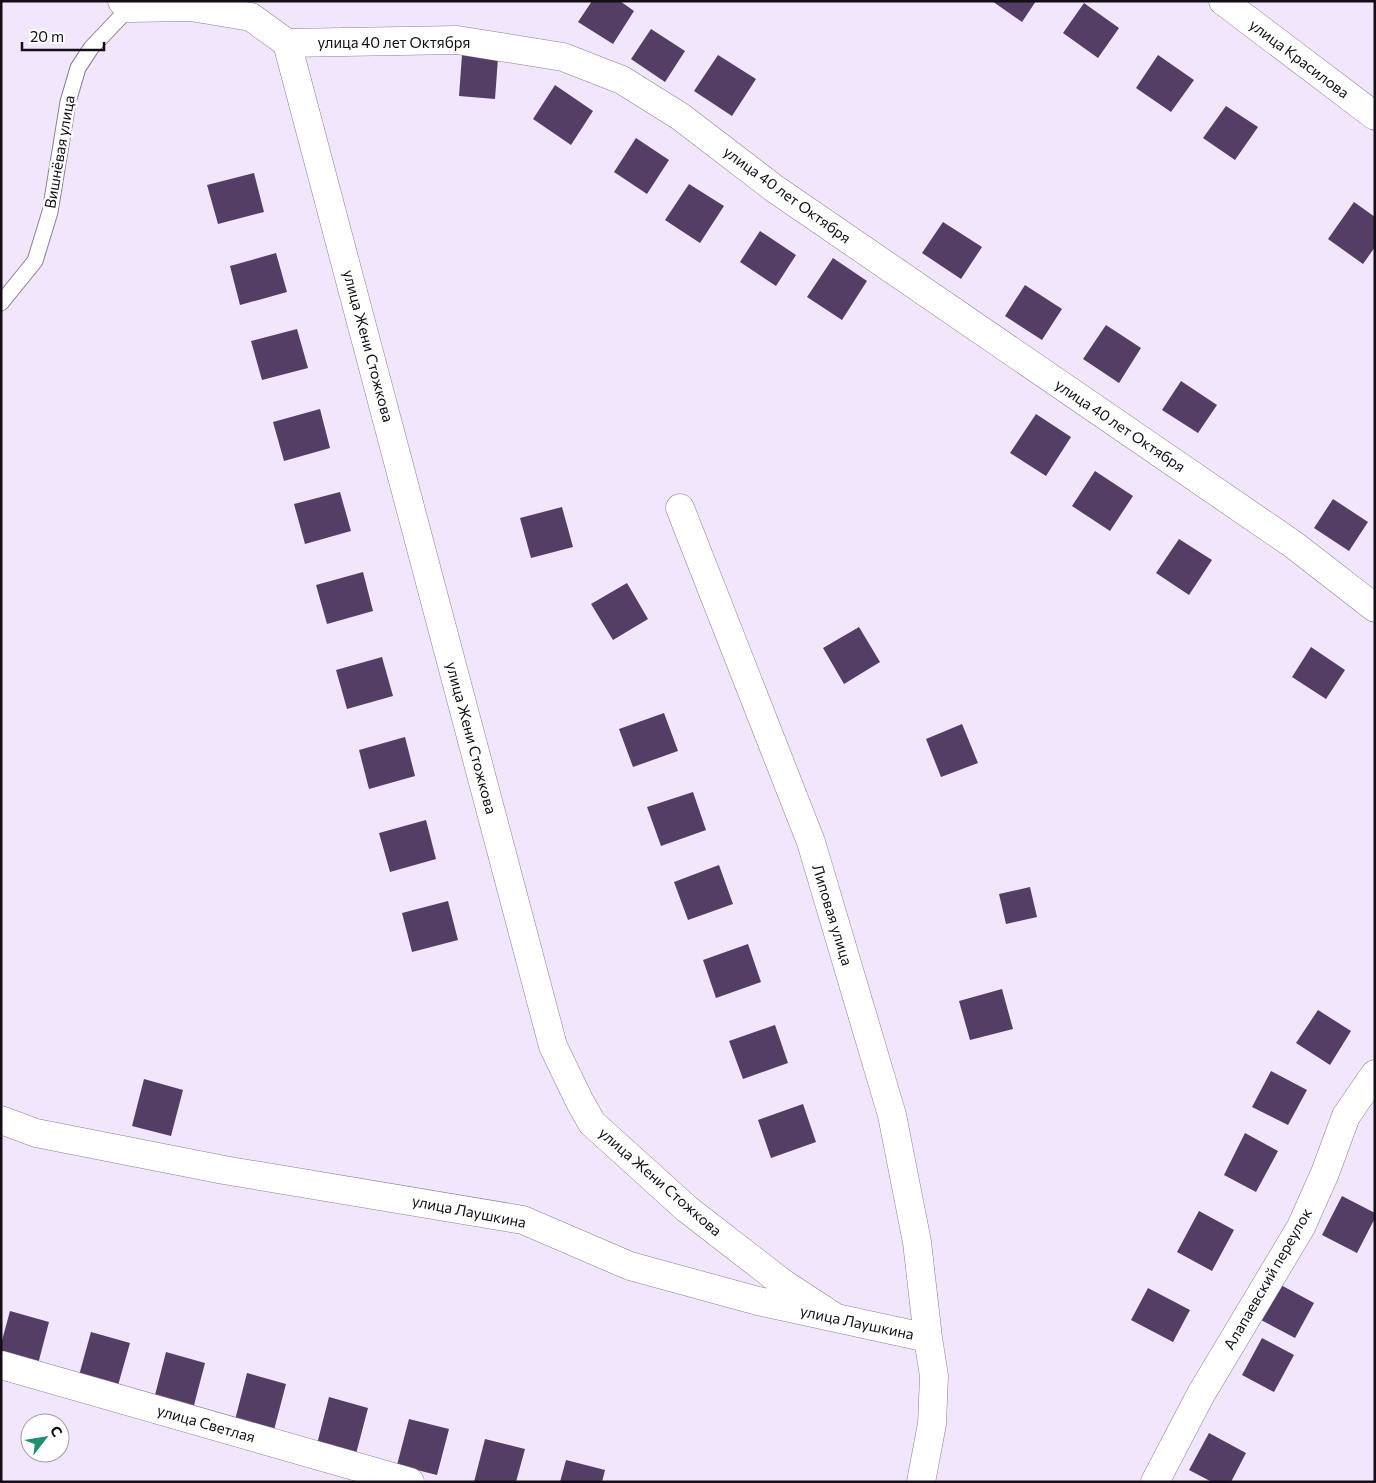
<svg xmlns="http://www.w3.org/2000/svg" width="1376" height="1483" font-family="Commissioner,sans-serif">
<rect width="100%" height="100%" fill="#f2e6fc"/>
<path fill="#553e65" d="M592,1H620L634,11L613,44L578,22Z
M992,1H1036L1022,22Z
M1084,3L1119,28L1098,58L1063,33Z
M651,29L685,51L665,82L631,59Z
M462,55L498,58L495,99L459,96Z
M718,55L756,79L732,116L694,91Z
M1158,55L1194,80L1171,112L1136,88Z
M555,85L593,111L571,145L533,119Z
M1226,106L1258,127L1235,160L1203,138Z
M636,138L669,160L647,194L614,172Z
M254,173L264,212L218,224L207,185Z
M689,184L724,206L700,243L665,220Z
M1354,202L1375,217V247L1363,264L1328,239Z
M943,222L982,247L961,279L922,253Z
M760,231L796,255L776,286L740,262Z
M276,253L287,292L240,305L230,266Z
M833,258L867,281L842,320L807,297Z
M1025,285L1062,309L1042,340L1005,316Z
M1106,325L1141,348L1119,383L1083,359Z
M297,329L308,368L262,380L251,341Z
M1181,381L1217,405L1198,433L1162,410Z
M320,409L330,448L284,461L273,422Z
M1036,414L1071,437L1046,476L1010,453Z
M1095,471L1133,496L1110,531L1072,506Z
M340,492L351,531L305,544L294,504Z
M1333,499L1368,522L1349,551L1314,528Z
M562,507L573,547L531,558L520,518Z
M1179,539L1212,560L1189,595L1156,573Z
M363,572L373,611L327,624L316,585Z
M627,583L648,619L613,640L591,604Z
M859,627L880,662L844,684L823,648Z
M1311,647L1345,670L1326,699L1292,677Z
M382,657L393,696L347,709L336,670Z
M664,713L678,751L633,767L619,729Z
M962,724L978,763L941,777L926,739Z
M405,737L415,776L369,789L359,750Z
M693,792L706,830L661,846L647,807Z
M426,820L436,859L390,872L379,833Z
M719,865L733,904L688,920L674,882Z
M1030,887L1037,917L1006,924L999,894Z
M448,901L458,940L412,952L402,913Z
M748,944L761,982L716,998L703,960Z
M1002,989L1013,1029L970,1040L959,1001Z
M1318,1010L1351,1031L1330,1065L1296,1043Z
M775,1025L788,1063L743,1079L729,1041Z
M1271,1071L1307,1090L1288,1125L1252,1107Z
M144,1079L183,1090L171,1136L132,1126Z
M803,1104L816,1142L771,1158L758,1120Z
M1245,1133L1278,1151L1256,1192L1224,1175Z
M1342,1196L1375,1213V1218L1357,1253L1322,1235Z
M1199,1211L1234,1230L1212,1271L1177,1252Z
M1279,1284L1314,1303L1295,1338L1261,1320Z
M1148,1288L1190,1310L1173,1342L1131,1320Z
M10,1311L49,1322L37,1368L1,1359V1344Z
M91,1332L130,1343L117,1389L78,1379Z
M1262,1338L1294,1355L1274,1392L1242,1375Z
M166,1352L205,1363L193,1409L154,1399Z
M247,1373L286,1384L274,1430L235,1420Z
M329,1397L368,1408L356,1454L317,1444Z
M409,1419L449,1429L437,1475L397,1465Z
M1209,1433L1246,1453L1231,1482H1212L1189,1470Z
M485,1439L525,1449L516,1482H474Z
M566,1460L605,1470L602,1482H560Z"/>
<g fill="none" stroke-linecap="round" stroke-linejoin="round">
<g stroke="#8b7e96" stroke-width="17">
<path id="lane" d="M1,303L35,261L50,212L68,102L78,68L91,48L129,8"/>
</g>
<g stroke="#8b7e96" stroke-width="29">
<path id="street" d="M122,1L129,8L191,7L251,17L287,43L457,40L563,57L622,80L681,117L775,189L1294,545L1375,608
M1223,1L1375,116
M287,43L553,1046L580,1102L592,1123L687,1209L784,1284L836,1318
M680,508L811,842L892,1115L917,1242L928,1338L934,1376L932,1424L921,1482
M1,1120L36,1133L224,1170L523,1220L630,1266L758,1301L928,1338
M1,1365L410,1482
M1155,1482L1201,1394L1301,1227L1325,1173L1346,1116L1375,1074"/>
</g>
<use href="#lane" stroke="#fff" stroke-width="15"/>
<use href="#street" stroke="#fff" stroke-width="28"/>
</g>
<g text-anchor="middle" stroke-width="5" stroke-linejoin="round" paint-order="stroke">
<g font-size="15" fill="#120d16" stroke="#fff">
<text x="394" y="48">улица 40 лет Октября</text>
<text transform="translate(1299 59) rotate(37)" y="5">улица Красилова</text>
<text transform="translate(60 152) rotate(-80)" y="5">Вишнёвая улица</text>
<text transform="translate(787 195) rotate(36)" y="5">улица 40 лет Октября</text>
<text transform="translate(368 346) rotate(75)" y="5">улица Жени Стожкова</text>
<text transform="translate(1120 426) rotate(34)" y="5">улица 40 лет Октября</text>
<text transform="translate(471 738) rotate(75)" y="5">улица Жени Стожкова</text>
<text transform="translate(832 915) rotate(73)" y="5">Липовая улица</text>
<text transform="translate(660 1182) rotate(41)" y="5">улица Жени Стожкова</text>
<text transform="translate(469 1212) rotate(11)" y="5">улица Лаушкина</text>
<text transform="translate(1268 1279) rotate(-60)" y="5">Алапаевский переулок</text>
<text transform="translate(857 1323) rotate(12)" y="5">улица Лаушкина</text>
<text transform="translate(206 1424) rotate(16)" y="5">улица Светлая</text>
</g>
</g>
<rect width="1376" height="1483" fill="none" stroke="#120d16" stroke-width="5"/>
<g transform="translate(45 1438) rotate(59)"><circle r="24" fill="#ffffff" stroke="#a09ea2"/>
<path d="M0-4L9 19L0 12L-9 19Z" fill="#238f6e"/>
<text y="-8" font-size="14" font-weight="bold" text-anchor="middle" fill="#120d16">С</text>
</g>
<path d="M22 42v8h82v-8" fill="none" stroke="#120d16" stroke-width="2.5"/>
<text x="30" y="42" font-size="15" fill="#120d16" stroke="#ffffff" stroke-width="4" paint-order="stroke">20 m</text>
</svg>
